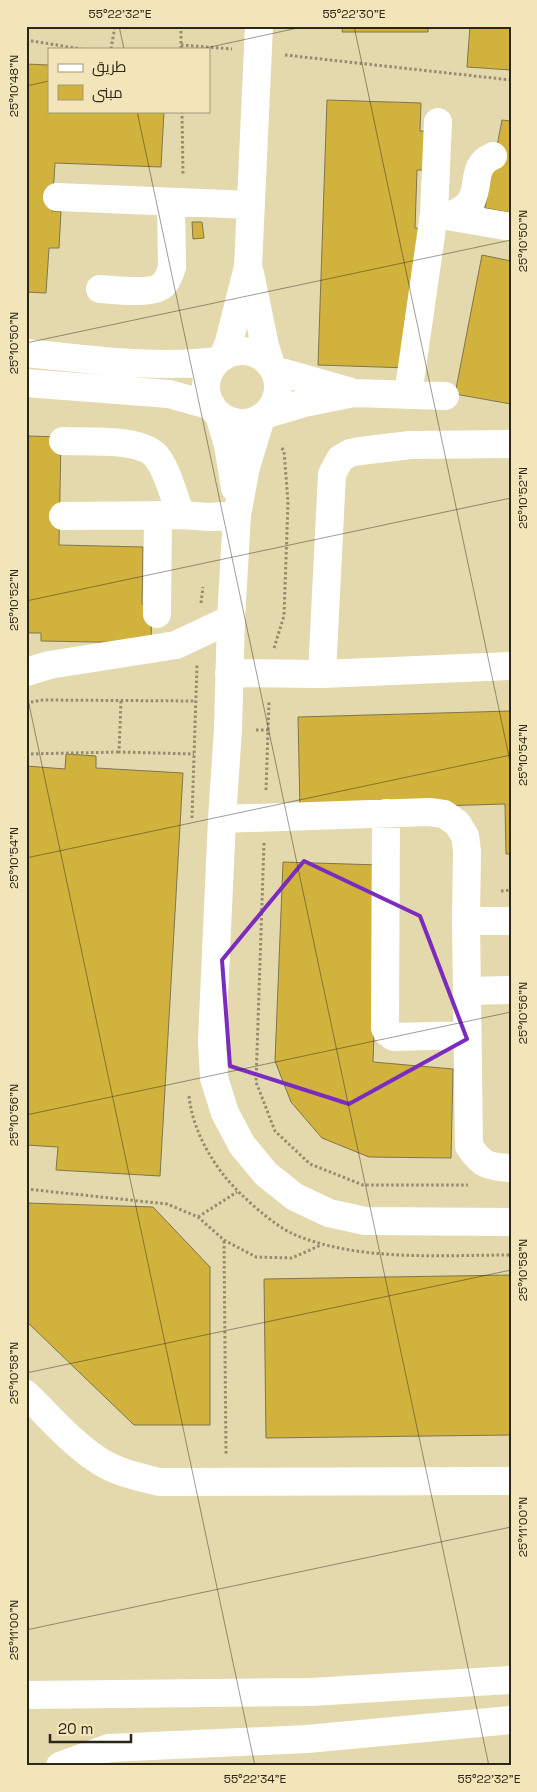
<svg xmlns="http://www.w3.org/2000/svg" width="537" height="1792" font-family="'Space Grotesk',Cairo,sans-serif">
<rect width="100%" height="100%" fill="#e4d8ad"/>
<path fill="#d1b23d" stroke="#80754d" d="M343,26H428V32H342Z
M470,26H511V70L467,67Z
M26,64L49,65V111H164L161,167L55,163L52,211H61L59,248H49L46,293L26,292Z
M327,100L421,103L420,131H429L428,170H417L415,228L425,229L409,368L318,365Z
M502,120L511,121V213L485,208Z
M192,222H202L204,238L193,239Z
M482,255L511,261V404L455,394Z
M28,436L61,437L59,545L143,547L142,604H152L151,643L41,641V633H26Z
M511,711V854H506L505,804L300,810L298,717Z
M66,754L96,756V768L183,773L160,1176L56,1170L58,1147L26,1145V766L65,769Z
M283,862L380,865L373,1062L453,1069L451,1158L369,1157L322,1138L291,1102L275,1061Z
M26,1203L153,1207L210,1267V1425H134L26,1321Z
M511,1275V1435L266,1438L264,1279Z"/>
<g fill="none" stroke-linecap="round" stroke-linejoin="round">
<path stroke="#958c6c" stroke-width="3" stroke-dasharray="2.5 2.5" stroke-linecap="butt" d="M181,26V49
M26,40L81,49
M181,45L232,49
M111,49L115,26
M285,55L511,80
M182,111L183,176
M201,603L203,587
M274,648L284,616L288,502L284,451L281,447
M121,701L119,752L194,754
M26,703L43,700L196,701
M256,730H268
M26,754L119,752
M266,790L269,701
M192,818L197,664
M264,843L256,1082L275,1131L310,1164L363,1185H468
M501,891L511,890
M189,1096C192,1126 208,1156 226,1178C241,1196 272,1224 293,1234C358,1262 441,1255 511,1255
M26,1189L167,1204L198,1217L224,1240L256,1257L292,1258L321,1245
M198,1217L237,1192
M224,1241L226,1454"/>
<path stroke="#fff" stroke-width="28" d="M57,197L251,205
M441,215L511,227
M450,216C458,212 468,208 472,199C480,182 472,165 493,156
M250,273L265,346L271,365
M100,289C115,290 151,295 163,285C168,280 170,274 172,267L171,202
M206 387a36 36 0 1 1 72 0a36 36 0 1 1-72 0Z
M26,353C90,359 154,369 217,361
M223,357L229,342L248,267L259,26
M274,370L348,391
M26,383L169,394L212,406
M408,395L434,214L438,122
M267,414L304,403L354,393L445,396
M219,415L228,445L235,488
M261,418L246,467L237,515L231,619L228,729L222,819L212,1041L214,1078L225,1113L242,1145L266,1174L295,1197L329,1213L365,1221L511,1222
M63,441C86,442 137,438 154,454C167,466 174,498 181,515
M63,516L181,515L209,517L237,515
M157,614L158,515
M26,672L49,665L176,645L231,619
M229,673L322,674L511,666
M322,674L332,474L340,459L350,453L360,451L410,445L511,444
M386,813L385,1028L387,1032L394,1037L467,1035
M222,819L429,812L444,814L457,823L465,836L467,851L466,921L469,1146C481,1165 489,1167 511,1168
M466,921H511
M467,991L511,990
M26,1394C50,1417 72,1444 101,1462C119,1473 139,1477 159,1482L511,1481"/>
<path stroke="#fff" stroke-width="28" d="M26,1695L311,1692L511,1680"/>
<path stroke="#fff" stroke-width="28" d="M60,1766L109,1748L307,1739L511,1720"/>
</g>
<path fill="none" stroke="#7b2cbf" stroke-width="4" stroke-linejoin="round" d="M304,861L420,916L467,1039L349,1104L230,1066L222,960Z"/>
<path fill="none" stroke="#2b2615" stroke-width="1" stroke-opacity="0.45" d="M119,26L124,49M354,26L511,766M201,49L307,26M26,86L49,81M137,111L489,1766M26,343L511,240M26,601L511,498M26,690L255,1766M26,858L511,755M26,1115L511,1012M26,1373L511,1270M26,1630L511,1527"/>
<rect width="537" height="1792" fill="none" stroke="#f2e5ba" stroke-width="55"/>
<rect x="48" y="48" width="162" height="65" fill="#f2e5ba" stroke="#a29978"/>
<rect x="58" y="64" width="25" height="8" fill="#ffffff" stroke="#a29978"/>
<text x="92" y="72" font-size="15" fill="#2b2615">طريق</text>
<rect x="58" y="85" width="25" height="15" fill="#d1b23d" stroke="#a29978"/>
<text x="92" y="98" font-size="15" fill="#2b2615">مبنى</text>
<path d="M50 1734v8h81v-8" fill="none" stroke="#2b2615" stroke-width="2.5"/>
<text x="58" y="1734" font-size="15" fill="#2b2615" stroke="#f2e5ba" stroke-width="4" paint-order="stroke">20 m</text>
<rect x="28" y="28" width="482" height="1736" fill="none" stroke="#2b2615" stroke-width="2"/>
<g font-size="12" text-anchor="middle" fill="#2b2615">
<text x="120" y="18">55°22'32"E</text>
<text x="354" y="18">55°22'30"E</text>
<text transform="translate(14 86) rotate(-90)" y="4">25°10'48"N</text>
<text transform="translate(523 241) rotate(-90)" y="4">25°10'50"N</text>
<text transform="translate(14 343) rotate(-90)" y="4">25°10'50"N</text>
<text transform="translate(523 498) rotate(-90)" y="4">25°10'52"N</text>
<text transform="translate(14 600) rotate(-90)" y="4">25°10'52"N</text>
<text transform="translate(523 755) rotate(-90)" y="4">25°10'54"N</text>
<text transform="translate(14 858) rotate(-90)" y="4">25°10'54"N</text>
<text transform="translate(523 1013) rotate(-90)" y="4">25°10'56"N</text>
<text transform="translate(14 1115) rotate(-90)" y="4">25°10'56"N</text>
<text transform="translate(523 1270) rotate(-90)" y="4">25°10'58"N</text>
<text transform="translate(14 1373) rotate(-90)" y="4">25°10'58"N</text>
<text transform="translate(523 1527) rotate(-90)" y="4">25°11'00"N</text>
<text transform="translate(14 1630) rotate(-90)" y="4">25°11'00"N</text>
<text x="255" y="1783">55°22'34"E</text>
<text x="489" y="1783">55°22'32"E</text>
</g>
</svg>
